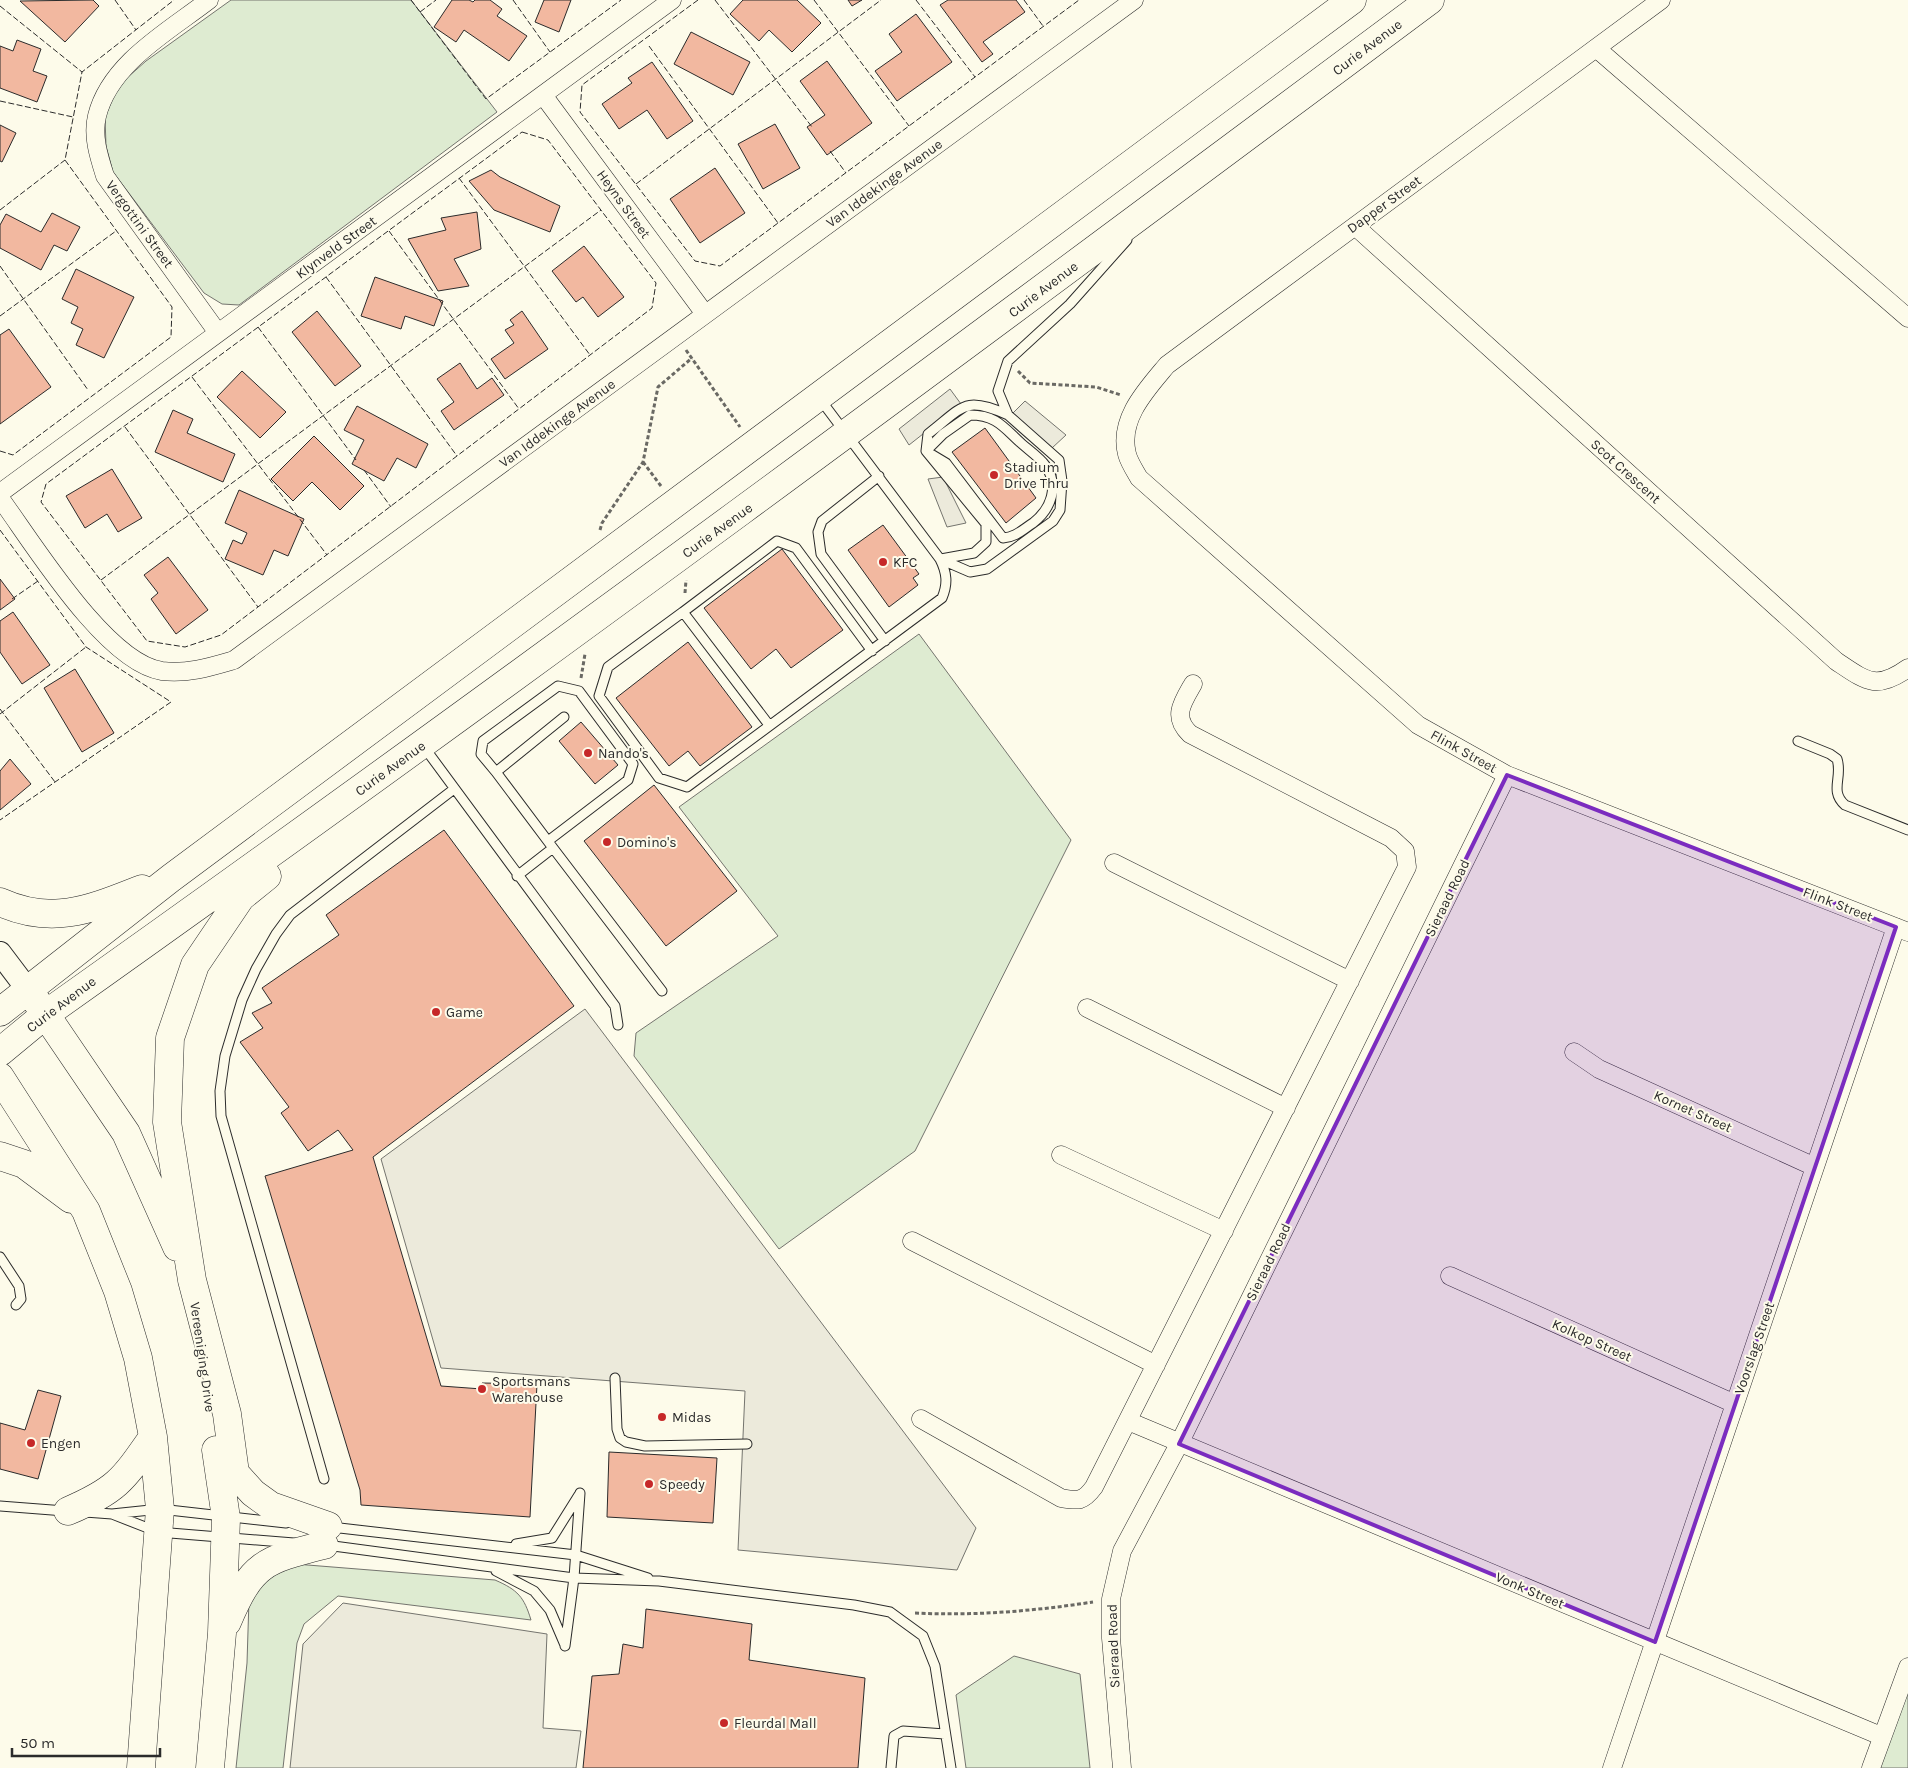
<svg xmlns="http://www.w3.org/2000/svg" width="1908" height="1768" font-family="Karla,sans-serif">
<rect width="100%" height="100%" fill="#fdfbea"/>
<path fill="#deebd1" stroke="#74746e" d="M231,0H411L497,112L239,305L222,304L204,293L113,172L106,146L105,117L118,86L146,61Z
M919,634L1071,840L915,1151L779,1249L634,1056L636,1033L778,936L679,807Z
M295,1564L495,1580C518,1590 524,1597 531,1620L338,1596L304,1624L297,1643L283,1768H236L247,1663L249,1599L258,1584Z
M1014,1656L1080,1674L1090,1768H966L956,1695Z
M1908,1669V1768H1873Z"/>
<path fill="#eceadb" stroke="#74746e" d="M950,389L961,404L909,445L899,429Z
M1025,401L1066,435L1052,448L1012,414Z
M943,477L966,523L947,527L928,479Z
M585,1009L976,1528L957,1570L738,1550L745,1391L441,1368L381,1159Z
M343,1603L547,1634L543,1728L581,1731L576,1768H290L303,1644Z"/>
<path fill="#f2b8a0" stroke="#2b2b2b" d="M93,0L99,6L65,42L20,1Z
M452,0H469L473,2L475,0H490L502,9L497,16L527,36L509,61L464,30L456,42L434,27Z
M544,0H571L559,32L535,22Z
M743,0H797L821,23L792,52L769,30L759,41L730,14Z
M848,0H862L852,6Z
M948,0H1016L1025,12L983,42L993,54L982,62L940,5Z
M916,14L952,62L897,101L875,71L902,52L889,34Z
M691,32L750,62L733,95L674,64Z
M17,40L41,49L33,71L47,76L37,102L0,88V46L13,51Z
M827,61L872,123L827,155L807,127L825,115L800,81Z
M652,62L693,121L667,139L647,110L619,129L602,104L632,83L628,78Z
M775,124L800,168L763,189L738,144Z
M0,125L16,133L2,162L0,161Z
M715,168L745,213L700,243L670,199Z
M491,170L500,177L560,206L550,232L494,210L469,181Z
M477,212L481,249L454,259L469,286L438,291L408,239L446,230L441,218Z
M52,213L80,227L67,251L54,245L41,270L0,248V225L6,214L41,232Z
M584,246L624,297L598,317L583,297L576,302L552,271Z
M76,269L134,297L104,358L76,345L83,329L71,323L78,307L62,299Z
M375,277L443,301L434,326L405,316L401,329L361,316Z
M317,311L361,366L335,386L292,332Z
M522,311L548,349L505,379L491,359L514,343L505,330L514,325L510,320Z
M9,329L51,387L0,424V335Z
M460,363L477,389L492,378L504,395L454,430L441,411L454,402L437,379Z
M242,371L286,412L260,438L217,397Z
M357,406L428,444L416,468L397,458L384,481L352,464L364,440L344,430Z
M173,410L193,419L187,433L235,454L223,482L155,452Z
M985,428L1036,498L1006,523L952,452Z
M314,436L364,486L340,510L312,482L293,501L271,479Z
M112,469L142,518L118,532L107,514L85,528L66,496Z
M239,490L304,519L288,556L274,550L263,575L225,559L233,540L242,544L247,533L225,523Z
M883,525L919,574L913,578L918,585L889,607L848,550Z
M782,549L843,630L791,668L776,649L751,669L704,608Z
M168,557L208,610L176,634L151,599L158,593L144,575Z
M0,579L15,599L0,610Z
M13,612L50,665L22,684L0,652V621Z
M688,642L752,727L700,766L688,751L669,766L616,698Z
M75,669L114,733L82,752L44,688Z
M581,722L618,765L595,784L559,741Z
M10,759L31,784L0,810V771Z
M654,785L737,891L666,946L584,841Z
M444,830L574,1006L373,1157L441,1386L482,1389V1383L537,1384L530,1517L361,1505L360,1490L265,1176L353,1150L338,1130L308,1151L281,1113L289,1107L240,1042L263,1028L252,1013L272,1003L262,988L339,935L326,915Z
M38,1390L61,1396L38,1479L0,1469V1423L25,1430Z
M609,1452L717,1458L713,1523L607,1517Z
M646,1609L752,1624L749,1660L865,1678L858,1768H583L592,1676L619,1674L623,1644L643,1648Z"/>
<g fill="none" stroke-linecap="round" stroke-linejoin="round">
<g stroke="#2b2b2b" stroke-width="11">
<path id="service" d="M970,415C997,415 1004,428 1022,444C1030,451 1040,458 1045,465C1060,486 1051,509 1033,523C1022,530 1016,537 1003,538L946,463L926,451L943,434Z
M879,476L822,521L818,532L821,554L885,641
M940,559L970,572L987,569L1053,521L1060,510L1062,481L1059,460L1008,415L998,391L1008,361L1070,304L1127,240
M941,559L974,553L986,542V524L926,451L928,434C963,407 964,395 1008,415
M683,612L777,541L796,548L872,651
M769,725L683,612L608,667L599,696L659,778L687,787L942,598C948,584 947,573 940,559L820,399
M1798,741L1830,754L1837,759C1843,777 1829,791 1845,805L1908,830
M424,747L615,1006L618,1025
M496,772L481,754L483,741L558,686L579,691L633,764L628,780L548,841
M553,848L662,991
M517,876L553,848L496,772L564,717
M0,1257L19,1286L21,1299L16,1305
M615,1378L617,1429L620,1438L626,1442L645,1446L747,1444
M324,1479L221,1116L220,1091L225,1056L242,1000L256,969L276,934L290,915L454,789
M0,1506L65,1511
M85,1512L112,1514L160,1509L286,1523
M112,1514L158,1532L294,1543
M331,1527L576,1555L648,1578
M516,1544L552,1538L579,1495
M326,1545L574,1578L659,1581L854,1605L890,1612L923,1636L935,1666L951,1768
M496,1571L534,1591L550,1610L565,1645
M565,1646L574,1578L580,1493
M891,1768L894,1736L903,1731L945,1734"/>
</g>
<g stroke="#2b2b2b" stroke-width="19">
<path id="minor" d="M209,0C169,31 110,63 97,116C92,136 99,157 105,176L218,333
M1661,0L1167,365C1147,389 1118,419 1127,454C1129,462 1135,471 1139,478L1418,725L1507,775L1908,932
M1596,48L1908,318
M543,95L705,314
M1355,226L1836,661C1866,681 1876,691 1908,668
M0,493L672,0
M0,498C33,543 106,663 162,671C188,674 210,667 234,660L1134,0
M1114,863L1350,981
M1087,1008L1286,1108
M1574,1052L1599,1069L1815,1167
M1061,1155L1224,1231
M912,1241L1156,1365
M1450,1276L1735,1404
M921,1419L1061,1498C1078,1501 1083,1502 1094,1487L1407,867L1405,851L1391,838L1190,734C1172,717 1182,703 1193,684
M1128,1421L1881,1736
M1122,1768L1111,1638V1599L1122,1551L1179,1444L1507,775
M1612,1768L1896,927
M1871,1768L1908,1667"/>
</g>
<g stroke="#2b2b2b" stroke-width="24">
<path id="tertiary" d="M0,953L28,990"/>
</g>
<g stroke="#2b2b2b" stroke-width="29">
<path id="primary" d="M267,876L241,897L195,965L170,1038L167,1122L192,1280L227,1414L235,1473L253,1493L271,1506L328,1526
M0,902C53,926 91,909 142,889
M35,999L126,1133L177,1247
M0,1012L171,878L1352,0
M0,1052L46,1014C513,683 971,342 1430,0
M0,1077L86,1211L118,1291L138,1358L153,1437L160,1509L141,1768
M0,1156L24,1164L71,1199
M68,1511C117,1490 123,1480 153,1437
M227,1622C252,1563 264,1560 324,1545
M210,1768L222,1633L226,1518L216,1450"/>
</g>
<path stroke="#6a6964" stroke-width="3" stroke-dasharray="4 2.5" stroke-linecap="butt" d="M686,350L740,427
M1018,371L1030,383L1096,387L1121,395
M643,462L661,486
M600,530L602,523L643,462L658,387L692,358
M685,593L686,580
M581,678L585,654
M915,1613C976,1616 1034,1611 1093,1602"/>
<use href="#service" stroke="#fdfbea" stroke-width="9"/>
<use href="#minor" stroke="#fdfbea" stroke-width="18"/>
<use href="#tertiary" stroke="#fdfbea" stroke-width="22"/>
<use href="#primary" stroke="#fdfbea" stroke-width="28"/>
<path stroke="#2b2b2b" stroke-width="1" stroke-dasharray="6 2.5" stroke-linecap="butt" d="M115,0L136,30
M411,0L486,99L621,0
M513,0L550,52
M698,0L582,85L580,112L695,261L720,266L1079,0
M715,0L812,127
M814,0L909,126
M916,0L975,77
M1024,0L1043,26
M0,6L82,72
M420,12L436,0
M649,46L778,223
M0,101L73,117
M522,132L548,140L656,283L652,308L221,635L185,647L147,641L41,502L46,484Z
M830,151L846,173
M459,178L590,355
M636,184L881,0
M0,210L65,160
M389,231L519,409
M0,266L88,390
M326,277L457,456
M0,316L116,231
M258,327L356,460
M192,377L327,555
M125,427L258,607
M0,451L13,455L171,337L172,307L65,160L82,72L174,0
M364,470L391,507
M0,530L86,647L171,702L0,820
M101,580L601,210
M12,599L38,581
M0,709L55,782
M0,714L86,647"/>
</g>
<path fill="#7b2cbf" fill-opacity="0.2" stroke="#7b2cbf" stroke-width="4" stroke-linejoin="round" d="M1507,775L1896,927L1655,1642L1179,1444Z"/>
<g fill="#c62828" stroke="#fdfbea" stroke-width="2">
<circle cx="994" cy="475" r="5"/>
<circle cx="883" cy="562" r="5"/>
<circle cx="588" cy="753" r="5"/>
<circle cx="607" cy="842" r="5"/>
<circle cx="436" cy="1012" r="5"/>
<circle cx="482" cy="1389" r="5"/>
<circle cx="662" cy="1417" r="5"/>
<circle cx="31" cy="1443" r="5"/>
<circle cx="649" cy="1484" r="5"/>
<circle cx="724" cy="1723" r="5"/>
</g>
<g text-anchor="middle" stroke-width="4" stroke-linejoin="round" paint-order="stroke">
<g font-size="14" fill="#2b2b2b" stroke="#fdfbea">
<text transform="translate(1367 47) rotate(-37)" y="5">Curie Avenue</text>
<text transform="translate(884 183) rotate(-36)" y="5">Van Iddekinge Avenue</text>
<text transform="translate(624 204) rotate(54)" y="5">Heyns Street</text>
<text transform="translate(1384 204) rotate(-36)" y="5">Dapper Street</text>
<text transform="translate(140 224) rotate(54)" y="5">Vergottini Street</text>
<text transform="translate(336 247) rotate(-36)" y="5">Klynveld Street</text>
<text transform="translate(1043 289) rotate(-37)" y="5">Curie Avenue</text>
<text transform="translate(557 423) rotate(-36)" y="5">Van Iddekinge Avenue</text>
<text transform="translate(1626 471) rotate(42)" y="5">Scot Crescent</text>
<text transform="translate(717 530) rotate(-36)" y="5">Curie Avenue</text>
<text transform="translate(1464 751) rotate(29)" y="5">Flink Street</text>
<text transform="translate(390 768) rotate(-36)" y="5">Curie Avenue</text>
<text transform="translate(1447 898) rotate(-64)" y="5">Sieraad Road</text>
<text transform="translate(1838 904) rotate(21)" y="5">Flink Street</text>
<text transform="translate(61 1004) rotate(-37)" y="5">Curie Avenue</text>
<text transform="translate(1693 1111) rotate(24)" y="5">Kornet Street</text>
<text transform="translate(1268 1262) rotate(-64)" y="5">Sieraad Road</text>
<text transform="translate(1592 1340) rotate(24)" y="5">Kolkop Street</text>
<text transform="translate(1754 1348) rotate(-71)" y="5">Voorslag Street</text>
<text transform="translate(203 1357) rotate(82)" y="5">Vereeniging Drive</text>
<text transform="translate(1530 1590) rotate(23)" y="5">Vonk Street</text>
<text transform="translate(1113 1646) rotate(-92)" y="5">Sieraad Road</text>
</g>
<g font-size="14" fill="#2b2b2b" stroke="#fdfbea" text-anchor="start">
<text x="1004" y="472">Stadium<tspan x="1004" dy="16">Drive Thru</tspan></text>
<text x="893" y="567">KFC</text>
<text x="598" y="758">Nando's</text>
<text x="617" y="847">Domino's</text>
<text x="446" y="1017">Game</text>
<text x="492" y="1386">Sportsmans<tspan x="492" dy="16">Warehouse</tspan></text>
<text x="672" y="1422">Midas</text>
<text x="41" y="1448">Engen</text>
<text x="659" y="1489">Speedy</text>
<text x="734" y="1728">Fleurdal Mall</text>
</g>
</g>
<path d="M12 1748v8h148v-8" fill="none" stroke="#2b2b2b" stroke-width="2.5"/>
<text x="20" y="1748" font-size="15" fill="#2b2b2b" stroke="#fdfbea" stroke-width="4" paint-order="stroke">50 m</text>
</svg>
